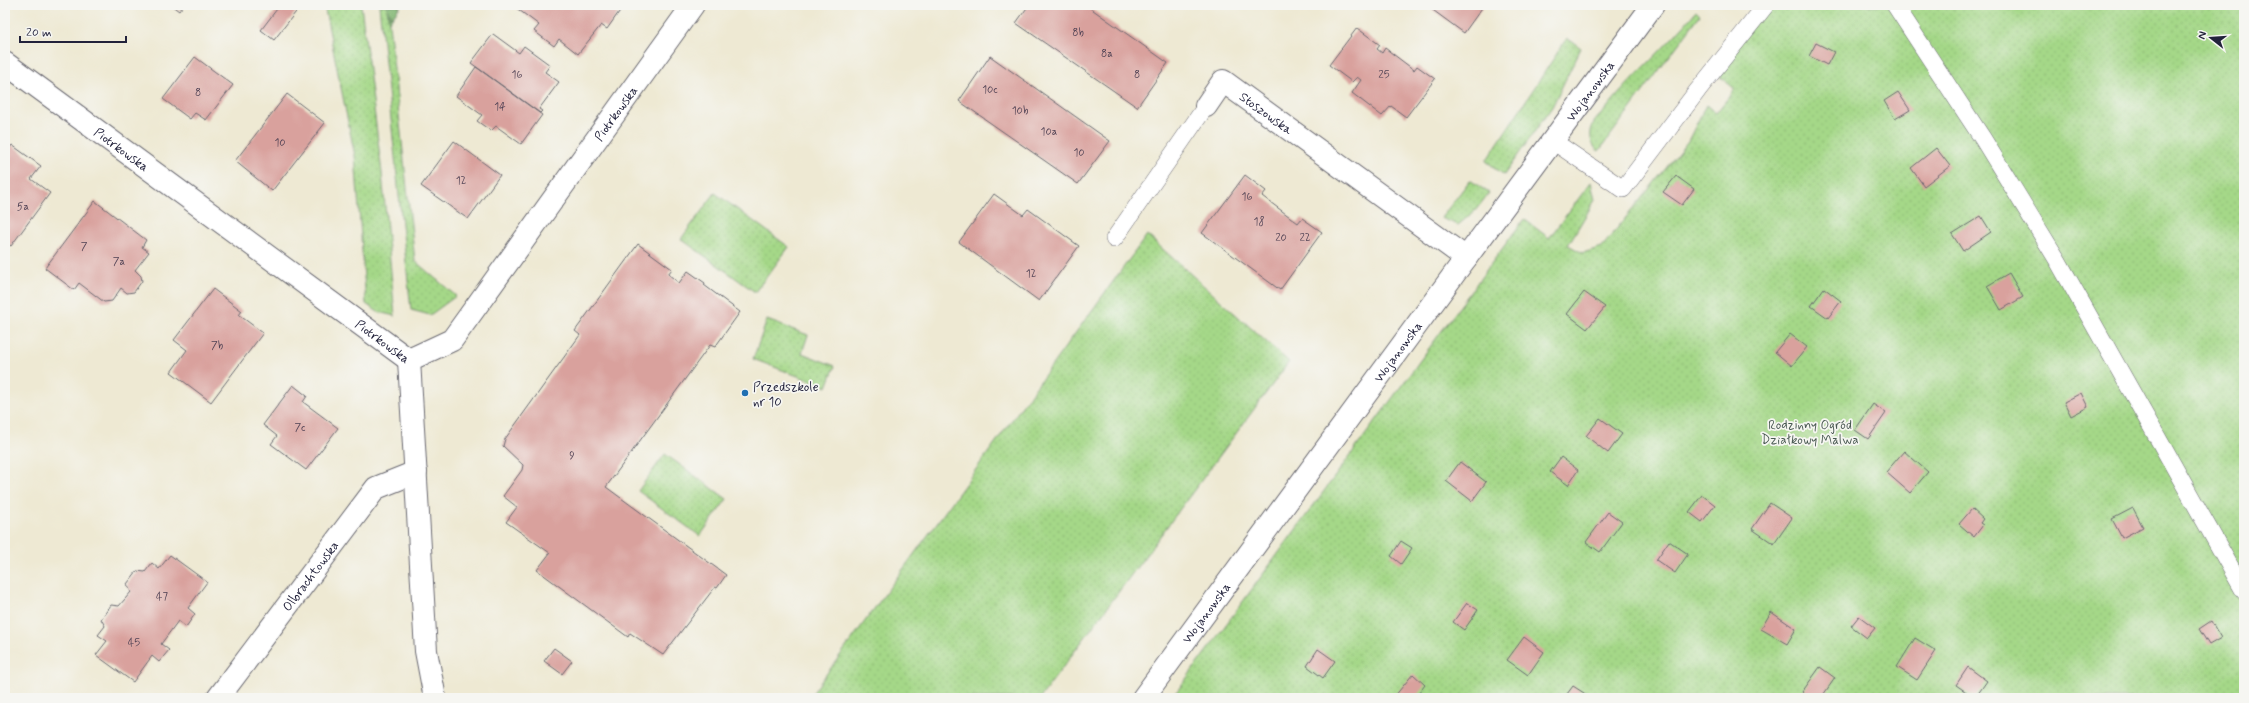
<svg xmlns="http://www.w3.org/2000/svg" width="2249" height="703" font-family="Mynerve,sans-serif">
<defs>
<pattern id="green-dots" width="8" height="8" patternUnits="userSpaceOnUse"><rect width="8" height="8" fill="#a5d888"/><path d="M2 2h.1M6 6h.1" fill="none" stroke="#8eb976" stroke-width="1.8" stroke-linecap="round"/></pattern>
<pattern id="forest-firs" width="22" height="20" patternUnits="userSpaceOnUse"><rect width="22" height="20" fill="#84b874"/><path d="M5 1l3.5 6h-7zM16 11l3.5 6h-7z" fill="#6c9560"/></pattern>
</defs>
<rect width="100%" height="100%" fill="#f6f6f2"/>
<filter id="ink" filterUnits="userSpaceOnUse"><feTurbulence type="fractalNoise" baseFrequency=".025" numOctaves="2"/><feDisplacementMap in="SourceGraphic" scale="8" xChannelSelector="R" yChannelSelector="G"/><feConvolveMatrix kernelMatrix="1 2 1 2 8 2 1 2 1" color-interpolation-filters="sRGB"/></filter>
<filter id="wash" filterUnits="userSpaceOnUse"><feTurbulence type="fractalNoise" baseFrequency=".012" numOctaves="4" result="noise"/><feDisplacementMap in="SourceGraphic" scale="16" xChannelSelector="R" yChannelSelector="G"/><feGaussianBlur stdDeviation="0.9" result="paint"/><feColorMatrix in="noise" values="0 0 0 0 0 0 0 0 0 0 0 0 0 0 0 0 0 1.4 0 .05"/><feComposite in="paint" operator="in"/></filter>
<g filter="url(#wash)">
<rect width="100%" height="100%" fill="#eee9d3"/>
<path fill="url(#green-dots)" stroke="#647d62" d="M324,5H361L382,173L395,316L378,312L366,304L355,156Z
M379,5H387L415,261L456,296L430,315L411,310Z
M1757,5H2244V698H1172L1524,219L1549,238L1591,182L1595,200L1568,245L1583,253L1602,247L1688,141L1706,105L1716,113L1735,89L1720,77L1739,27Z
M1696,11L1700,15L1599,151C1591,146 1589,136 1592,127C1593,121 1601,115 1605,110C1633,75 1668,46 1696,11Z
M1567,38L1581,48L1552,107L1504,175L1486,161Z
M1470,180L1489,193L1475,211L1458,225L1441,218Z
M715,193L789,247L755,292L681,239Z
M1147,235L1289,362L1040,698H809Z
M767,320L808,335L802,353L835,366L827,387L753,359Z
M665,454L727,499L700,536L638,491Z"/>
<path fill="url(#forest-firs)" stroke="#536d58" d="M387,5H401L389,22Z"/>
<g id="blocks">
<path fill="#d9a19d" d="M171,5H184L179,11Z
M280,5H295L299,8L274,40L261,30Z
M517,5H624L607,29L601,25L578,54L559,39L554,46L534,31L539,25L515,7Z
M1029,5H1086L1168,63L1137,107L1016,23Z
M1426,5H1484L1464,33Z
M1357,28L1380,45L1377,49L1382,53L1385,48L1414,70L1417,66L1435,79L1406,117L1391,106L1382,116L1352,93L1361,80L1357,77L1352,82L1329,65Z
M493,34L519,53L524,46L550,65L545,72L559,82L539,109L542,111L540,113L471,63Z
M1816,43L1834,52L1827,65L1809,56Z
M990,56L1110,141L1078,184L959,101Z
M195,57L233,85L206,120L195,113L190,119L163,99Z
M476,67L542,115L521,144L496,126L491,131L477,121L482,115L456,96Z
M1898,92L1910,110L1895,119L1884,101Z
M287,94L325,123L272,191L235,161Z
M454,141L500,175L468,219L421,186Z
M12,145L41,166L31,179L50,193L11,246L5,242V154Z
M1936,148L1950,166L1924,186L1911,168Z
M1245,175L1266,191L1262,196L1298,223L1302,218L1322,232L1280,290L1202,233Z
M1676,176L1694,189L1682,205L1663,192Z
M994,194L1023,215L1028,209L1079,246L1039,301L959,242Z
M95,201L146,240L142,247L149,252L135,270L141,276L142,281L134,292L127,293L121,288L112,301L104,302L79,283L74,290L45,268Z
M1981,216L1991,232L1963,251L1952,234Z
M638,244L672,269L668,274L679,283L688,271L705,283L704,285L740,312L715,347L710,345L606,487L726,575L717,588L715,587L663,655L630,633L628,637L537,570L550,553L506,522L517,507L503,496L522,470L523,465L503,446L505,439L580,335L575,331Z
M2009,273L2023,297L2001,310L1987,286Z
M1824,288L1841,301L1828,318L1811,306Z
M213,289L242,311L239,315L263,333L211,402L171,372L187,350L174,340Z
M1584,292L1605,307L1587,329L1567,314Z
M1790,334L1807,347L1792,366L1775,352Z
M293,385L307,396L303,402L338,428L306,470L271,444L277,436L263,425Z
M2081,393L2088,407L2071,416L2064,402Z
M1873,404L1886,413L1868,439L1855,430Z
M1600,418L1622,434L1608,453L1586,436Z
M1904,451L1928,472L1910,493L1886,472Z
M1561,457L1578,470L1568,485L1550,472Z
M1460,462L1486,482L1472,501L1446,481Z
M1702,495L1715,505L1702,522L1689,512Z
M1770,503L1792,518L1774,544L1752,529Z
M2133,508L2143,527L2122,538L2112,519Z
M1972,509L1983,519L1980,523L1983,525L1974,537L1959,524Z
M1608,512L1622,522L1600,552L1586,542Z
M1401,541L1412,548L1401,564L1391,556Z
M1669,541L1688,554L1675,573L1656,560Z
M170,555L207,582L188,608L195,614L186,627L178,621L161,644L169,650L159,662L152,656L133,682L96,655L107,641L98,635L105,626L101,619L111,605L119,606L131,592L127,584L137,571L145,572L152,563L159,569Z
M1467,603L1478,610L1464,630L1453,622Z
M1771,612L1796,629L1787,644L1761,629Z
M1859,616L1875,628L1867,638L1851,626Z
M2211,621L2221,638L2209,645L2199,629Z
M1524,637L1544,652L1528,675L1507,660Z
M1915,638L1936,651L1917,680L1897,667Z
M554,648L572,661L562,674L544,661Z
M1318,649L1335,661L1323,678L1307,666Z
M1820,667L1835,678L1821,698H1809L1802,692Z
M1968,667L1987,681L1975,698L1956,685Z
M1413,674L1425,685L1415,698H1395L1394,697Z
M1573,686L1584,693L1590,698H1564Z"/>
</g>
</g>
<g filter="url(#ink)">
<use href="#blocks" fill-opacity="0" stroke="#696870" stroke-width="1"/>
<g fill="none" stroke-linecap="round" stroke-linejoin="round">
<g stroke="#696870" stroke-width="18">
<path id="lane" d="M1895,5L1983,139L2058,261L2244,591
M1553,141L1623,189L1698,90L1766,5
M1114,239L1206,106"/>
</g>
<g stroke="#696870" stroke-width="24">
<g id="street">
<path id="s1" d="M5,63L409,360"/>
<path id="s2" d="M1206,106L1223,81L1466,258"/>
<path id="s3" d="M409,360L452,340L693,5"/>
<path d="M409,360L426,651L435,698"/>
<path id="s4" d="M218,698L376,488L416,472"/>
<path id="s5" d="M1143,698L1466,258L1653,5"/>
</g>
</g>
<use href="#lane" stroke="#fff" stroke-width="17"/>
<use href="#street" stroke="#fff" stroke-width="22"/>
</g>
</g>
<circle fill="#1f6fb2" stroke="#f6f6f2" stroke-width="1.5" cx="745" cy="393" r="4"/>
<g text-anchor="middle" stroke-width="3.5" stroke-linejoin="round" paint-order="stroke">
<g font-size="11" fill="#504254">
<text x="1078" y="36">8b</text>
<text x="1107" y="57">8a</text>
<text x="517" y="78">16</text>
<text x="1137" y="78">8</text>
<text x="1384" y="78">25</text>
<text x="990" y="93">10c</text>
<text x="198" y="96">8</text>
<text x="500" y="110">14</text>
<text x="1020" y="114">10b</text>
<text x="1049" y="135">10a</text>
<text x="280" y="146">10</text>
<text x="1079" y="156">10</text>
<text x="461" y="184">12</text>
<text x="1247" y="200">16</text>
<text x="23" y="210">5a</text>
<text x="1259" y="225">18</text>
<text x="1281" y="241">20</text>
<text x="1305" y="241">22</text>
<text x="84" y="250">7</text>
<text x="119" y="265">7a</text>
<text x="1031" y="277">12</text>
<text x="217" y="349">7b</text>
<text x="300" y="431">7c</text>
<text x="572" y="459">9</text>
<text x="162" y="600">47</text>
<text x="134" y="646">45</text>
</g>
<g font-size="13" fill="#22223b" stroke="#f6f6f2">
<text dy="5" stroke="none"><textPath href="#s5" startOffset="754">Wojanowska</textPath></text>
<text dy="5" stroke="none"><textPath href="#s3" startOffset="327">Piotrkowska</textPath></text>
<text dy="5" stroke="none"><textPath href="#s2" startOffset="84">Stoszowska</textPath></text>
<text dy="5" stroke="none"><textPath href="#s1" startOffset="145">Piotrkowska</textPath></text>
<text dy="5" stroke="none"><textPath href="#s1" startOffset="469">Piotrkowska</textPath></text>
<text dy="5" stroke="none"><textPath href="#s5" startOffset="430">Wojanowska</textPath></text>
<text dy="5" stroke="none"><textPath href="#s4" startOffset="153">Olbrachtowska</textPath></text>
<text dy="5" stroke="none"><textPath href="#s5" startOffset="106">Wojanowska</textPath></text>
</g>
<g font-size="13" fill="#22223b" stroke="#f6f6f2" text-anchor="start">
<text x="753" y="391">Przedszkole<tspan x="753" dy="15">nr 10</tspan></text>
</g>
<g font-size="13" fill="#495952" stroke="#f6f6f2">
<text x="1810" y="429">Rodzinny Ogród<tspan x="1810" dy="15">Działkowy Malwa</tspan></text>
</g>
</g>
<rect width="2249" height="703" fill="none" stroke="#f6f6f2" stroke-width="20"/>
<g transform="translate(2211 38) rotate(287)" stroke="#f6f6f2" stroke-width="3" paint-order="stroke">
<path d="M0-3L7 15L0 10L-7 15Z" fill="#22223b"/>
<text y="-6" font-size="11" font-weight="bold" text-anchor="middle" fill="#22223b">N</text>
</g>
<path d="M20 36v6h106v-6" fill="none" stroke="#22223b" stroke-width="2"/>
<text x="26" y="36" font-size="12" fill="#22223b" stroke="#f6f6f2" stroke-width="3" paint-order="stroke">20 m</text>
</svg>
